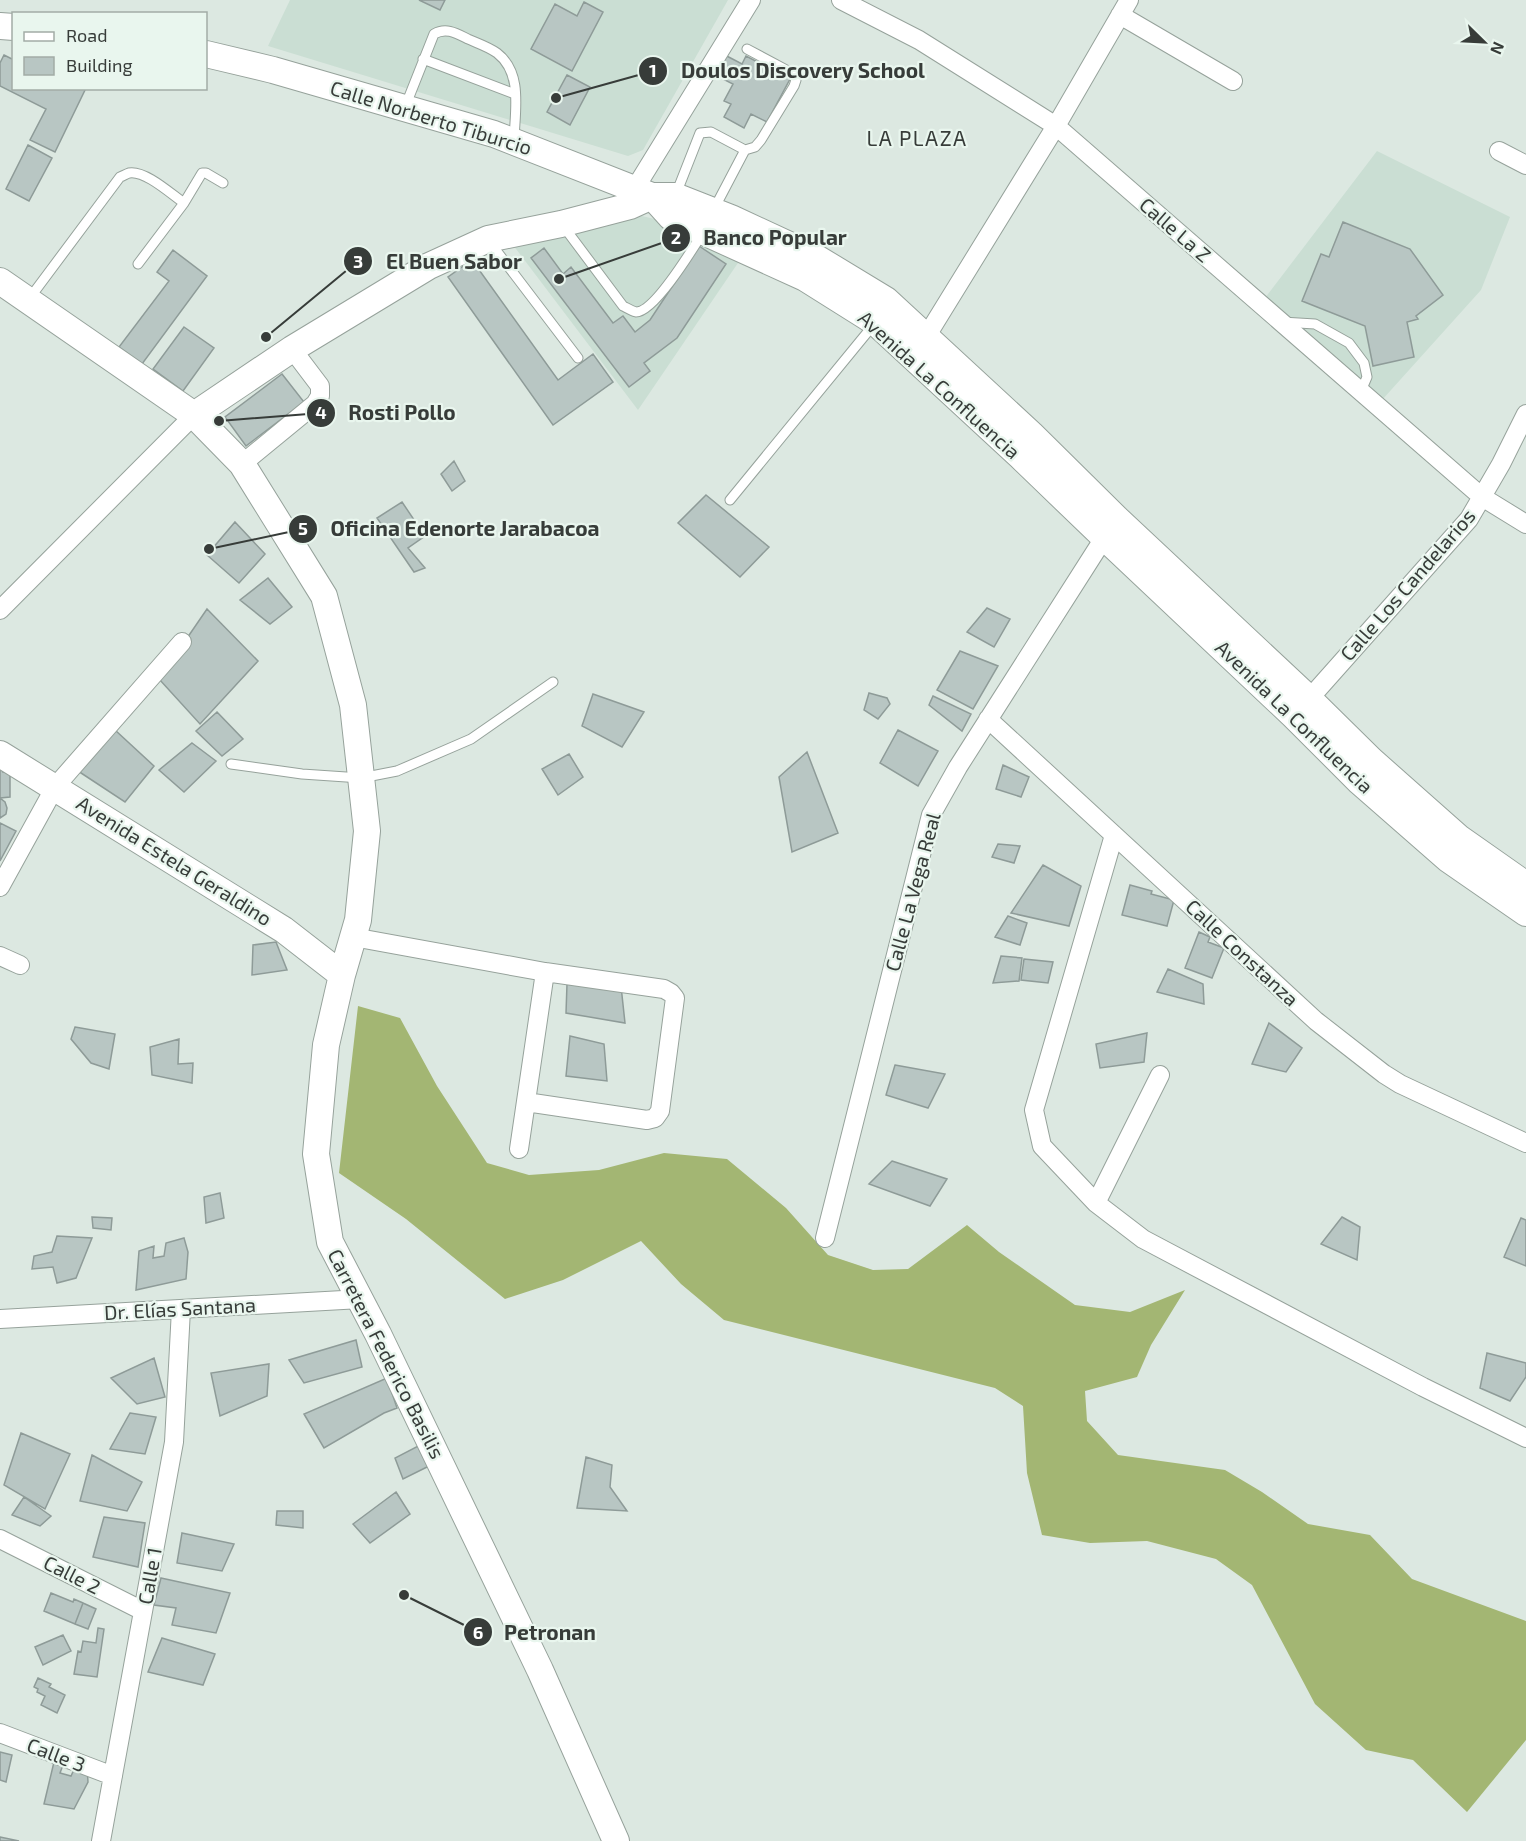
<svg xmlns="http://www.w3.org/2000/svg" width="1526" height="1841" font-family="'Exo 2',sans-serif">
<rect width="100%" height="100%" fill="#dce8e1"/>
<path fill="#caded3" d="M290,0H728L643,150L628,156L268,46Z
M1377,151L1510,217L1481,290L1382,400L1265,298Z
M642,216L667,222L742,257L638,410L510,241L618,217Z"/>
<path fill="#a3b673" d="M358,1006L400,1018L437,1086L487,1163L529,1175L599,1170L664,1153L727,1159L786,1208L828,1255L873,1270L908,1269L967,1225L999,1252L1075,1305L1130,1312L1185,1290L1151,1345L1137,1377L1085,1391L1087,1421L1118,1455L1225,1470L1262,1492L1308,1524L1370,1535L1412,1579L1526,1621V1740L1467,1812L1413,1760L1366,1750L1315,1704L1252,1585L1216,1559L1147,1541L1090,1543L1042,1535L1027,1473L1023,1406L995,1388L724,1320L681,1284L641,1241L563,1280L505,1299L406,1219L339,1173Z"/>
<path fill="#b8c6c3" stroke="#8e9b98" stroke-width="1.5" d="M419,0H445L440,10Z
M584,2L603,12L572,71L531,49L555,4L577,16Z
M721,53L742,64L746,56L790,79L767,122L751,114L744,128L724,117L731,104L724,101L733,84L711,73Z
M4,55L14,60V88H86L55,152L30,140L46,109L0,86V63Z
M567,75L590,87L570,125L547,112Z
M28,145L52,158L29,201L6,189Z
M1343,222L1410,249L1443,295L1416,316L1418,319L1407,322L1414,357L1373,366L1365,326L1302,301L1321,254L1329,257Z
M699,246L726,264L677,338L644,363L650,371L629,387L531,258L544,248L563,274L571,267L613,323L623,316L635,332L650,320Z
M173,250L207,276L142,364L119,347L169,281L157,272Z
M472,260L558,380L593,354L613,382L553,425L448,277Z
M184,327L214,348L183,391L153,369Z
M282,374L304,402L246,446L225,417Z
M454,461L465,481L452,491L441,474Z
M706,495L769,547L740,577L678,523Z
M402,502L425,536L408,548L425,568L414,572L377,518Z
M235,522L265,554L239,583L207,555Z
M268,578L292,607L270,624L240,600Z
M987,608L1010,619L994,647L967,632Z
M207,609L258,661L200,724L159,679Z
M960,651L998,666L973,709L937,690Z
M869,693L887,698L890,704L878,719L864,710Z
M593,694L644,712L622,747L582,726Z
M933,696L971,714L962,731L929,705Z
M217,712L243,739L222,756L196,731Z
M115,730L154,766L125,802L78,771Z
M898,730L938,751L918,786L880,763Z
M192,743L216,761L184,792L159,770Z
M807,752L838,833L792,852L779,777Z
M569,754L583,777L558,795L542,769Z
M0,759H3V772H10V797L0,798L5,802L7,808L6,814L0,818Z
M1003,765L1029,777L1021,797L996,789Z
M0,823L16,831L0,861Z
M998,844L1020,846L1014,863L992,857Z
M1043,865L1081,886L1069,926L1011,913Z
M1130,885L1152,891L1151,894L1174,900L1167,926L1122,915Z
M1008,916L1027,923L1020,945L995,937Z
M1199,932L1210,937L1208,942L1224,948L1212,978L1185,968Z
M276,942L287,970L252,975L253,945Z
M1001,956L1022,958L1019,981L993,983Z
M1024,959L1053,962L1048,983L1021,980Z
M1168,969L1203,984L1204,1004L1157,992Z
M567,984L621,986L625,1023L566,1013Z
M1269,1023L1302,1048L1286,1072L1252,1064Z
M75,1027L115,1034L109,1069L91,1063L71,1039Z
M1147,1033L1144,1062L1100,1068L1096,1044Z
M570,1036L604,1044L607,1081L566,1076Z
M179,1039L178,1064L193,1063L192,1083L152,1075L150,1047Z
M895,1065L945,1074L928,1108L886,1095Z
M892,1161L947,1179L930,1206L869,1184Z
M220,1193L224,1218L206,1223L204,1197Z
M92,1217L112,1218L111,1230L93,1228Z
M1342,1217L1360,1227L1357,1260L1321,1244Z
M1521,1218L1526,1220V1266L1504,1257Z
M57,1236L92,1238L76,1278L57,1283L53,1267L32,1269L34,1256L52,1252Z
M184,1238L188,1252L186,1279L136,1290L139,1251L154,1246L153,1258L164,1256L166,1243Z
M356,1340L362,1367L304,1383L289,1360Z
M1487,1353L1526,1363V1377L1510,1401L1480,1388Z
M154,1358L165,1397L137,1404L111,1378Z
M269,1364L267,1396L220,1416L211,1373Z
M387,1378L397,1408L384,1413L324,1448L304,1414Z
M130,1413L156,1417L145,1454L110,1449Z
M21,1433L70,1454L45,1509L4,1485Z
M422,1444L429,1466L403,1479L395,1458Z
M92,1455L142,1482L127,1511L80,1501Z
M586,1457L612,1465L610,1487L627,1511L577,1508Z
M396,1492L410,1514L370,1543L353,1524Z
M24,1497L51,1516L40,1526L12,1515Z
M277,1511H303V1528L276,1525Z
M104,1517L145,1523L138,1567L93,1557Z
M182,1533L234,1544L222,1571L177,1563Z
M161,1578L230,1593L216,1633L172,1625L176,1608L154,1605Z
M51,1593L73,1602L74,1599L83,1603L75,1624L44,1611Z
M83,1603L96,1609L88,1629L75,1624Z
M98,1628L104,1629L97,1677L74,1674L78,1651L81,1652L83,1641L96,1643Z
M63,1635L71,1651L43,1665L35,1647Z
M162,1638L215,1654L203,1685L148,1672Z
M38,1678L51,1684L49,1687L65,1695L57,1713L41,1705L45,1696L37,1692L38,1689L34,1687Z
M0,1752L12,1755L6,1782L0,1780Z
M54,1762L63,1765L60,1773L71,1776L77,1763L87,1767L88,1782L74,1809L44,1804Z
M0,1837L19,1841H0Z"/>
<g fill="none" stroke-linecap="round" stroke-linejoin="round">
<g stroke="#96a29b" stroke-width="11">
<path id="lane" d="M423,59L515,94
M405,107L434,34C446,27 456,33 468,39C477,43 489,47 497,53C523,73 515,110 514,140
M745,150L755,147L761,140L794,86L796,80L792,73L747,49
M676,194L700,133L711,132L745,150L714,209
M184,203L202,173H206L223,183
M564,227L623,306C627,308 632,311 636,312C654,312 692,250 702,234
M489,241L578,358
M29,299L120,177C123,176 126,174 129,173C145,170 171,194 184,203L138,264
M1282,322L1315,324L1349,343L1364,363L1367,377L1361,391
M730,500L875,323
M231,764L302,774L361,778L397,771L471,739L553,682"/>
</g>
<g stroke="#96a29b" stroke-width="20">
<path id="street" d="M841,0L919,40L1056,126L1482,497L1526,524
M1120,15L1233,81
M1499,151L1526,165
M634,190L751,0
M926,337L1056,126L1129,0
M242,464L315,404L320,396V386L292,349
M0,610L194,415
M1301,708L1469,519L1501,464L1526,414
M988,719L1316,1021L1384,1074L1400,1084L1526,1143
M1114,835L1034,1110L1042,1146L1096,1203L1143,1239L1423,1387L1526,1438
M0,887L55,787L182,642
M353,937L545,972L664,989L671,993L675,998L660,1111L655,1118L647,1120L526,1102
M0,956L20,965
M519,1149L545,972
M1096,1203L1160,1075
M825,1238L931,815L958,767L1111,527
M0,1319L361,1299
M0,1539L143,1611
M0,1733L113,1776
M101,1841L174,1442L181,1309"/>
</g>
<g stroke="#96a29b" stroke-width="28">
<path id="secondary" d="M0,26L14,27
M206,54L273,70L494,134L652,196H675L731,218L815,257L886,300L1031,434L1116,518L1305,695L1371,760L1459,838L1526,885
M652,196L671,217L805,278L875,322L1020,456L1104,537L1294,716L1360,782L1448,859L1526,913
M0,281L194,415L242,464L324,596L353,705L367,831L358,920L342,975L326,1045L316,1154L330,1242L378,1334L540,1670L616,1841
M194,415L292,349L429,266L488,239L561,224L630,206L652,196
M0,754L284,930L342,975"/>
</g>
<use href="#lane" stroke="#fff" stroke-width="9"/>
<use href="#street" stroke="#fff" stroke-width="18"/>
<use href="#secondary" stroke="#fff" stroke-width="26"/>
</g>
<g text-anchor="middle" stroke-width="4.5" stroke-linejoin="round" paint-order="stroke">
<g font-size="20" fill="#373c39" stroke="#e9f6ee">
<text transform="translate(431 118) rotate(17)" y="7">Calle Norberto Tiburcio</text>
<text transform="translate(1175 230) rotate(41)" y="7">Calle La Z</text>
<text transform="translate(939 385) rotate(42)" y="7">Avenida La Confluencia</text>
<text transform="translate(1408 585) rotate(-49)" y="7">Calle Los Candelarios</text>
<text transform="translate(1294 717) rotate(44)" y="7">Avenida La Confluencia</text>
<text transform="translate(174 861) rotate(32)" y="7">Avenida Estela Geraldino</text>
<text transform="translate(913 892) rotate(-75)" y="7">Calle La Vega Real</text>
<text transform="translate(1242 953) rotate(43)" y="7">Calle Constanza</text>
<text transform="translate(180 1309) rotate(-3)" y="7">Dr. Elías Santana</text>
<text transform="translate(386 1354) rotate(63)" y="7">Carretera Federico Basilis</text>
<text transform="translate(72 1575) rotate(27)" y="7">Calle 2</text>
<text transform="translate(150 1576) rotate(-80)" y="7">Calle 1</text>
<text transform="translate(56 1755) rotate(21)" y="7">Calle 3</text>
</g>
<g font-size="21" letter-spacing="1.5" fill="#373c39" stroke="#e9f6ee">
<text x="917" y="146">LA PLAZA</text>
</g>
</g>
<path fill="none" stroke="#373c39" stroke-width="2" d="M556 98L653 71M559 279L676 238M266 337L358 261M219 421L321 413M209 549L303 529M404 1595L478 1632"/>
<g fill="#373c39" stroke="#e9f6ee" stroke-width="2">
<circle cx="556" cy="98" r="6"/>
<circle cx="559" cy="279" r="6"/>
<circle cx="266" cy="337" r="6"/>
<circle cx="219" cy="421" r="6"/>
<circle cx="209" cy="549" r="6"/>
<circle cx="404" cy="1595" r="6"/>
<circle cx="653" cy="71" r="15"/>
<circle cx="676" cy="238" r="15"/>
<circle cx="358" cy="261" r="15"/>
<circle cx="321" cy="413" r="15"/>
<circle cx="303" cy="529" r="15"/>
<circle cx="478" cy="1632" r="15"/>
</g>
<g font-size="18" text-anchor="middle" font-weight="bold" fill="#fff">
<text x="653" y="77">1</text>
<text x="676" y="244">2</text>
<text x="358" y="268">3</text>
<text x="321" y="419">4</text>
<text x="303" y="535">5</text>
<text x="478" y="1639">6</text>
</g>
<g font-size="21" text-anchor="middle" font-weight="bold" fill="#373c39" stroke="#e9f6ee" stroke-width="4.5" stroke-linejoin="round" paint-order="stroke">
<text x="803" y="78">Doulos Discovery School</text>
<text x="775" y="245">Banco Popular</text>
<text x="454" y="269">El Buen Sabor</text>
<text x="402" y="420">Rosti Pollo</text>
<text x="465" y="536">Oficina Edenorte Jarabacoa</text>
<text x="550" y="1640">Petronan</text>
</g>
<rect x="12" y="12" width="195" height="78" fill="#e9f6ee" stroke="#a2aca6" stroke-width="1.5"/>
<rect x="24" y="32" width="30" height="9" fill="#ffffff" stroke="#a2aca6" stroke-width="1.5"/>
<text x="66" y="42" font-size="18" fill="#373c39">Road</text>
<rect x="24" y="57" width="30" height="18" fill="#b8c6c3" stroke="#a2aca6" stroke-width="1.5"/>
<text x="66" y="72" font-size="18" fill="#373c39">Building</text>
<g transform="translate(1484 42) rotate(114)" stroke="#e9f6ee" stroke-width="4.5" paint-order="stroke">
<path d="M0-4.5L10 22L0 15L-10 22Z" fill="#373c39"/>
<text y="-9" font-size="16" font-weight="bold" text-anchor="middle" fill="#373c39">N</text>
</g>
</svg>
